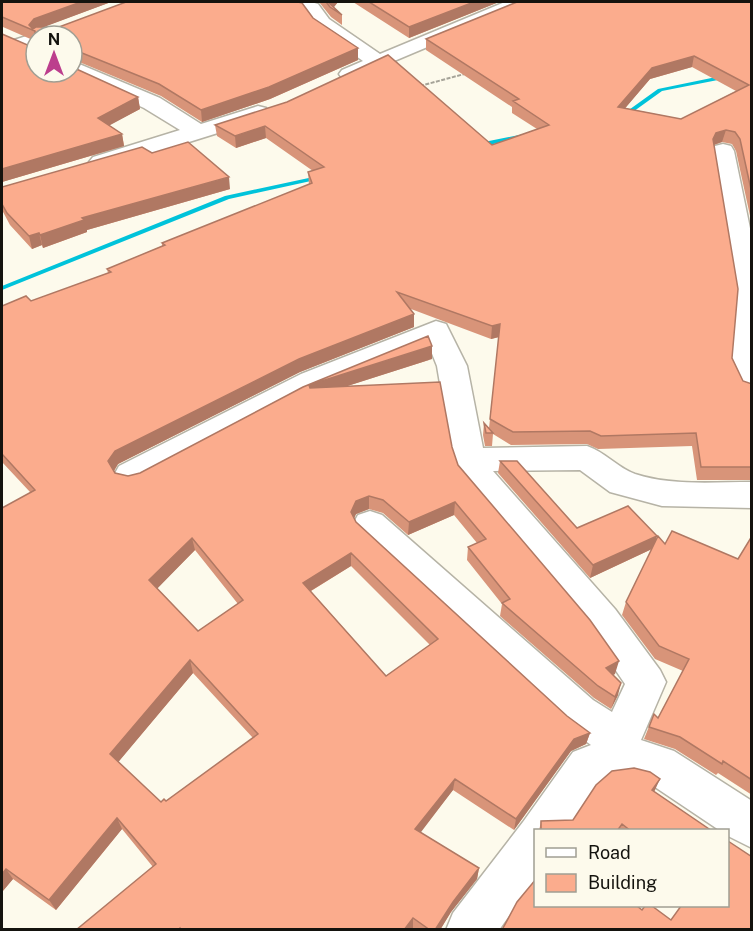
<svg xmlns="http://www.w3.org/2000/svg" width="753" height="931" font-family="'Public Sans',sans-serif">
<rect width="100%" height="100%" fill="#fdfaec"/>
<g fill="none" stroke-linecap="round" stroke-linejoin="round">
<path fill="#00c3da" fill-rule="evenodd" d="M726,75L729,77L728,78L662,91L630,114L622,116L619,114L626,112L658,89Z
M524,134L526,135V137L479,147L476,145L479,143Z
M318,176L320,177V179L229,199L2,290V286L225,196Z"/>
<g stroke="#b6b3a6" stroke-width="3">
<path id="minor" d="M288,2H311L318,4L329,19L380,54L505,2H528L525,6L349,80L342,78L339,74L342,70L363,61L315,27L304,12L291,6Z
M36,33L44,36H36V45L21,50L14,48L11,44L14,40Z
M72,61L160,98L201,124L258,106L266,108L269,113L266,118L109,167L101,169L93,167L89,162L93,157L180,130L144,108L66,72H72Z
M723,144L731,146L734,151L752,238V396L741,393L730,371L736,302L712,151L715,146Z
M436,321L446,324L467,366L483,448L587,446C605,452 618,468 635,474C672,486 713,482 752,482V508L662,506L610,492L580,470L493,471L615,609L660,670L666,682L641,740L674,751L752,801V848L728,836V830H719L646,781C598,765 592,796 568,830H536V878L499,930H446L453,913L523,822L573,752L591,745L565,726L358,533L353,524L358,515L370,511L382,515L593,700L612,712L625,684L589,631L459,476L453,460L437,366L429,346C396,362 359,371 326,387C263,415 203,450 143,484L131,487L119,484L114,475L119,466L301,374Z"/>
</g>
<path stroke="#a5a398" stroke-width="2" stroke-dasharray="4 1.5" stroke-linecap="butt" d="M420,86L468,73"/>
<use href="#minor" fill="#fff" fill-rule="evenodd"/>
</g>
<path fill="#d89479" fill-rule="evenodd" d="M2,2H111L43,27H59L126,2H298L302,3L313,18L358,48V60L270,99L202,122L161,96L72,59V36H36V72H72V67L138,97L140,109L109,125L122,134L124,146L2,182V34L32,47L36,45L35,41L3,27L2,28Z
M314,2H338L334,7L342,15V25L331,17L319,2Z
M353,2H499L409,38Z
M752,2V225L736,151L732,144L722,142L714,145L732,358L743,381L752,384V480H697L692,446L598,449L587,444L511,445L493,434L492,446H485L483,435L484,423L489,428L499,337L491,339L411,309L414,327L300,372L118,464L114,471L115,473L128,476L140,473L303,387L432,359L347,386L452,447L458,465L615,674L613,675L618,695L611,709L594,698L500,616L502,604L467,560L468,547L477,543L454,515L408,535L383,513L369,509L356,514L354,518L356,522L567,716L590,733L586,744L571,751L514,830L453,790L420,832L479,868L477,879L451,912L440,930H415L413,928L153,867L122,829L56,910L13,879L2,892L30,492L2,462V306L31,301L108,273L107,269L162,246V243L309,185L308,172L313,171L266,138L236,148L217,136L215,125L287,102L492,145L537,129L512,113V107L426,50V39ZM692,67L736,91L681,119L625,108L650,79ZM195,550L238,604L198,631L157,588ZM351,566L430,645L386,676L311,591ZM193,673L253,738L166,801L161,802L118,762Z
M152,153L230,189L87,230V232L43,248L42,245L32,249L10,225L2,210V187Z
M500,461L577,528L656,542L738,559L752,536V795L718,773L716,775L675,749L644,739L654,714L658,718L683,671L655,659L622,615L626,602L652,549L590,578L498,473Z
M655,790L654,792L712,831H539L541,821L573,820Z"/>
<path fill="#b07863" d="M81,2H111L36,30L35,31L29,25L34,19Z
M330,2H338L333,8L329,3Z
M474,2H499L409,38V27Z
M358,48V60L270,99L202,122L201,110Z
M694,56L692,67L650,79L616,119L618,107L652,68Z
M138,97L140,109L101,130L98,118Z
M265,126L266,138L236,148L235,136Z
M726,130L722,142L713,145V139L716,133Z
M122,134L124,146L2,182V169Z
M229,177L230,189L87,230V232L43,248L40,235L82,218Z
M39,233L42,245L32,249L29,236Z
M414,314V327L300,372L118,464L112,474L108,461L115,451L299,359Z
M500,324L499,337L491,339L492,326Z
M432,346V359L310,398L309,385Z
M369,496V509L356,514L351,525V512L356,501Z
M455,502L454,515L408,535L409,522Z
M657,536L654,548L590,578L593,565Z
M192,538L195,550L153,593L149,580Z
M351,553V566L304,595L303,583Z
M190,660L193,673L115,766L110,754Z
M619,661L615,674L602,680L606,668Z
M621,683L618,695L611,709L615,697Z
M590,733L586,744L571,751L514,830L516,819L574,739Z
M455,779L453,790L415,840V829Z
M660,779L655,790L647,801L652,790Z
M117,818L122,829L56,910L49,900Z
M479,868L477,879L451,912L440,930H435L453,902Z
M6,869L13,879L2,892V874Z
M413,918V928L411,930H404Z"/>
<path fill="#fbac8d" stroke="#b07863" stroke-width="1.5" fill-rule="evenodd" d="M2,2H81L34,19L29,25L33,29L36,27H59L126,2H298L302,3L313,18L358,48L269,87L201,110L159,84L72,49V36H36V72H72V67L138,97L98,118L122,134L2,169V34L32,47L36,45L35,31L2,17Z
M326,2H330L329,3L342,15L330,7Z
M369,2H474L409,27Z
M517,2H752V194L740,139L735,132L726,130L716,133L713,139L738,289L732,358L743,381L752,384V467H701L696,433L601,436L590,431L513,432L490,419L500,324L492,326L397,292L414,314L299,359L115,451L108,461L115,473L128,476L140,473L303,387L428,336L432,346L309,385L310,388L440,382L452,447L458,465L590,620L619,661L606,668L621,683L615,697L598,686L502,603L510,599L468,547L486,539L455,502L409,522L383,500L369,496L356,501L351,512L356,522L567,716L590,733L574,739L516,819L455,779L415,829L479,868L453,902L435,930H430L413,918L404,930H181L180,928L178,930H76L156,864L117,818L49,900L6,869L2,874V508L35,490L2,454V306L26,296L31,301L111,272L107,269L165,245L162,243L312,183L308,172L324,167L265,126L235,136L215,125L287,102L388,55L492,145L549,125L513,101L519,99L426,39ZM694,56L749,85L681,119L618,107L652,68ZM192,538L243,600L198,631L149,580ZM351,553L438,639L386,676L303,583ZM190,660L258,734L166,801L164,799L161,802L110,754Z
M188,142L229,177L82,218L84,220L40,235L39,233L29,236L7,213L2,204V187L142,147L152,153Z
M484,423L493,433H486Z
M500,461H517L577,528L628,506L657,536L593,565Z
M672,531L738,559L752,536V780L723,761L722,764L680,737L649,727L654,714L658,718L689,659L659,646L626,602L658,536L665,544Z
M634,768L650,772L660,779L652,790L712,831H631L622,824L617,831H541V821L573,820L596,785L612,771Z
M728,841L752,857V930H502L517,902L536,879V906H637L642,910L645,906H652L671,920L681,906H728Z"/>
<rect width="753" height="931" fill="none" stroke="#14130e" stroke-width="6"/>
<rect x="534" y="829" width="195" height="78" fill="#fdfaec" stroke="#a09e93" stroke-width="1.5"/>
<rect x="546" y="848" width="30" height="9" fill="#ffffff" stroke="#a09e93" stroke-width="1.5"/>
<text x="588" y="859" font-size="18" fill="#14130e">Road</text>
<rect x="546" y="874" width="30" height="18" fill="#fbac8d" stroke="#a09e93" stroke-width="1.5"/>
<text x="588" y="889" font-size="18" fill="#14130e">Building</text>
<g transform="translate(54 54)"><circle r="28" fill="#fdfaec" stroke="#a09e93" stroke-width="1.5"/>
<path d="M0-4.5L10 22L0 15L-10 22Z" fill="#bc3e8d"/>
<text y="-9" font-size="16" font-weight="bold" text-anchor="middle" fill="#14130e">N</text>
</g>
</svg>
